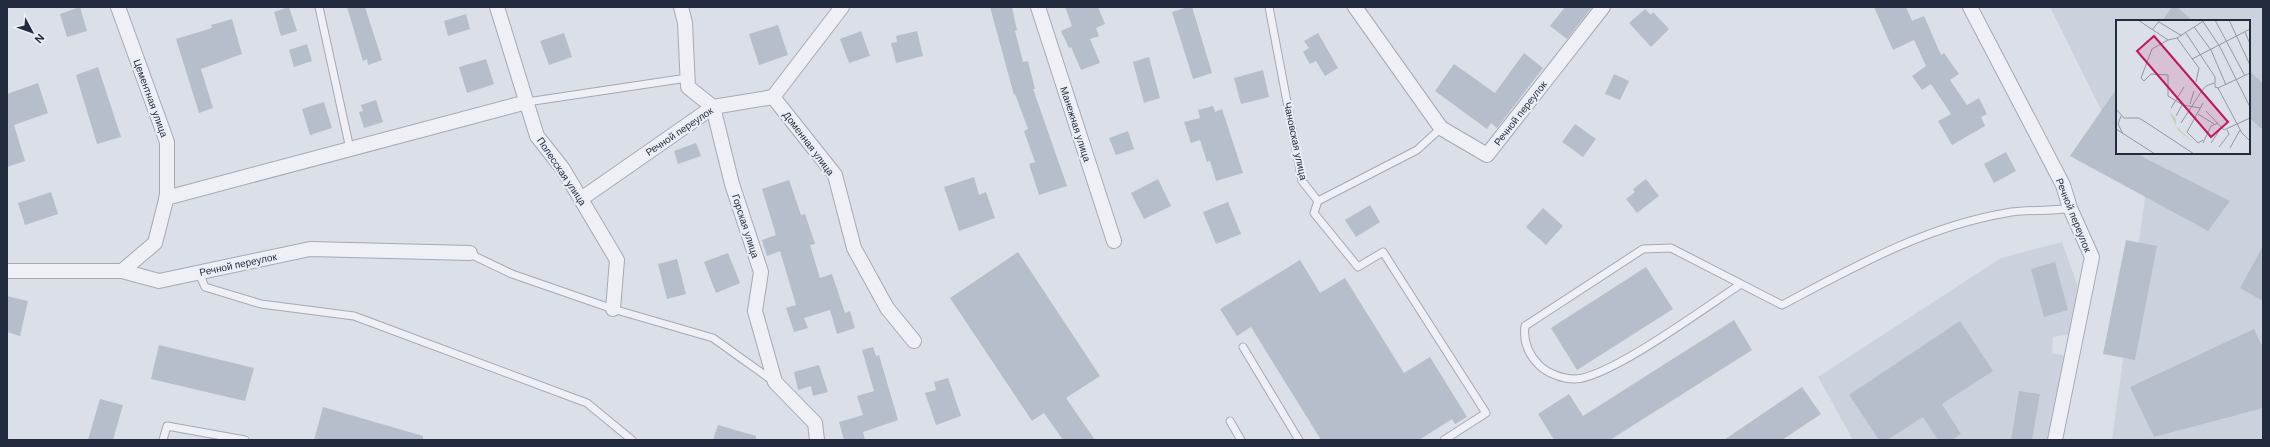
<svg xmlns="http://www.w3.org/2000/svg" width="2270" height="447" font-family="'DM Sans',sans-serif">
<rect width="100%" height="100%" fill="#dbdfe7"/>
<path fill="#ccd2dd" d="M2050,7H2263V440H2112L2145,197L2123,153H2249V21H2117V142Z
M2062,242L2077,284L2075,333L2053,337L2052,353L2066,356L2050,440H1853L1818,377L2001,258Z"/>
<path fill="#b7becb" d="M80,7L87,31L67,37L60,14Z
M289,7L297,31L281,36L274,12Z
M347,7H365L382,60L368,65L367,59L363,61Z
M990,7H1012L1017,30L1015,31L1023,62L1028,61L1035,89H1033L1067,186L1039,195L1029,164L1035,162L1024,131L1028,129L1015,94L1014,95Z
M1065,7H1098L1105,24L1096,28L1099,36L1090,39L1100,63L1081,70L1071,47L1069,48L1061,31L1072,26Z
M1188,7H1192L1212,73L1193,79L1172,12Z
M1565,7H1592L1567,39L1550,26Z
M1874,7H1906L1912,21L1924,16L1941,55L1944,53L1959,74L1950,80L1967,105L1979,98L1987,114L1981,117L1985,126L1952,145L1938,121L1951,114L1931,84L1922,90L1912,76L1926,66L1914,40L1893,50Z
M2172,7H2177L2193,21H2162Z
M1645,9L1651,15L1653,12L1669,29L1651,47L1629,23Z
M466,14L470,29L448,36L444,21Z
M232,19L242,54L201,69L213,108L199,113L176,39L212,28L211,25Z
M778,25L788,55L759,65L749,34Z
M861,31L870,56L849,63L840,39Z
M917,31L923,56L896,63L891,43L897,42L896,36Z
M564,33L572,57L549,65L540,41Z
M1318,33L1338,68L1325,76L1316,61L1310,64L1303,52L1309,48L1304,41Z
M307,44L312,61L294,67L289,50Z
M1524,53L1543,68L1497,128L1491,123L1487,129L1435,91L1454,64L1495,93Z
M1149,57L1160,98L1144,103L1133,62Z
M486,59L494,84L467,93L459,67Z
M98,67L121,137L97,144L76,75Z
M1263,70L1269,97L1241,104L1234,78Z
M2249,71L2263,83V130L2249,118Z
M1614,74L1629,81L1620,100L1605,94Z
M38,83L48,113L14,125L25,161L7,167V94Z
M2117,88V153H2135L2230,201L2208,231L2070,156Z
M376,100L383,122L364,128L359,112L363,111L361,105Z
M324,102L332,128L310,135L302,109Z
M1213,106L1215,112L1222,109L1243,173L1216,181L1210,161L1207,162L1200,140L1191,143L1184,122L1200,118L1198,110Z
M1575,124L1596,139L1583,157L1562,142Z
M1128,131L1134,149L1116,155L1109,138Z
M696,143L701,156L678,164L674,151Z
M2006,152L2016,171L1994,183L1984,164Z
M974,177L979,195L986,192L995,218L959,231L944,187Z
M1158,179L1171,206L1144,219L1131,193Z
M1646,179L1659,196L1637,213L1626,199L1635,192L1633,189Z
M789,180L801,215L805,214L815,244L810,245L820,278L832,274L845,313L850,311L855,328L837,334L830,310L804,318L808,328L794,332L786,308L796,305L780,251L767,256L762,240L776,235L762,189Z
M51,192L58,214L25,225L18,203Z
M1228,202L1241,234L1216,244L1203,212Z
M1370,205L1380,222L1356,237L1345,220Z
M1543,208L1563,226L1546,245L1526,227Z
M2126,240L2157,246L2135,360L2103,354Z
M2263,246V301L2240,288Z
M1018,252L1100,376L1066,398L1095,440H1063L1044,413L1032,421L950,298Z
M728,253L740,283L716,293L704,262Z
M677,259L686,294L667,299L658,264Z
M1300,260L1320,293L1345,278L1404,373L1430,357L1467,417L1455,424L1452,419L1419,440H1321L1251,327L1237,336L1220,309Z
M2055,262L2068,310L2044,317L2031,269Z
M1646,267L1673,309L1577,370L1551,328Z
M7,296L28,301L20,336L7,332Z
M1734,320L1752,350L1610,440H1554L1538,414L1569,394L1583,416Z
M1960,321L1993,371L1942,404L1961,434L1952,440H1938L1923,417L1887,440H1879L1849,395Z
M2254,329L2263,348V408L2154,437L2130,387Z
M159,345L254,368L245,401L151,379Z
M873,347L876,356L879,355L898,420L863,432L865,440H844L839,422L863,415L857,396L874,391L862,350Z
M819,365L828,392L813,396L811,386L798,390L794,372Z
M948,378L961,416L936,425L925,393L936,390L934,382Z
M1802,387L1821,414L1782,440H1724Z
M2019,391L2040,394L2032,440H2011Z
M100,399L123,405L113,440H88Z
M323,407L423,436V440H314Z
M718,425L756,436V440H713Z"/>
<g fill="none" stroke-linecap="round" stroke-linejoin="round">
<g stroke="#a4a9b5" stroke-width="9">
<path id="service" d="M319,7L350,149
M1269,7L1302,181L1318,201L1417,150L1441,128
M527,102L687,78
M1318,201L1314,213L1358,267L1383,252L1486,413L1444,440
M468,253L512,274L613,309L713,338L773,381
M199,273L205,287L261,304L354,316L587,403L632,440
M1741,284C1707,306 1610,378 1575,379C1562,379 1547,373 1539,365C1528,354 1523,341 1525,326L1643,249L1671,248L1782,305C1854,267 1924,227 2006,213C2027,209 2049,212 2070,208
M1243,347L1299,440
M1230,421L1241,440
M163,440L167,426L245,440"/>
</g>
<g stroke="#a4a9b5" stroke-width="16">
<path id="minor" d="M118,7L167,142V196L155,243L122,271
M497,7L537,136L563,169L617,260L613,309
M681,7L685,23L688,87L713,107L732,184L761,272L755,311L775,382L815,423L817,440
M1038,7L1114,241
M1355,7L1441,128L1487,155L1603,7
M1970,7L2063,185L2070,208L2092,257L2055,440
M773,97L835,175L854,248L887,308L914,341
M166,198L527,102
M581,199L713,107L773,97L842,7
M7,271H122L159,281L310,249L470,253"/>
</g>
<use href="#service" stroke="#eef0f5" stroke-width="7"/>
<use href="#minor" stroke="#eef0f5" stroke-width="14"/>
</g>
<g text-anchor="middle" stroke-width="4" stroke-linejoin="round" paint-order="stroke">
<g font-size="10" fill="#232c3f" stroke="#eaeef5">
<text transform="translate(151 98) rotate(70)" y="4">Цементная улица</text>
<text transform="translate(1520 113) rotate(-52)" y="4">Речной переулок</text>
<text transform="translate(1076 124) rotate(72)" y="4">Манежная улица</text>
<text transform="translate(679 131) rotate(-34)" y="4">Речной переулок</text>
<text transform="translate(1296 141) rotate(78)" y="4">Чановская улица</text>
<text transform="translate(809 143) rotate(53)" y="4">Доменная улица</text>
<text transform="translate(562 171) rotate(56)" y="4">Полесская улица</text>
<text transform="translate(2074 215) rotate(68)" y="4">Речной переулок</text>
<text transform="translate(746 226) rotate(72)" y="4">Горская улица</text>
<text transform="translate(238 264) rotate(-12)" y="4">Речной переулок</text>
</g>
</g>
<g transform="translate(2116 20)">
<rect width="134" height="134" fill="#dbdfe7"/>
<path d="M53,91L60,99V106L79,124L62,110Z" fill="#c0d2bb"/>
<path fill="none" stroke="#9197a4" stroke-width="1" d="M22,0L52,20M86,0L104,27L134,87M99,0L129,56M113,0L134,45M43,2L66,16M78,7L95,30L110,65M36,10L44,0M129,12L134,24M70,13L99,57V67L102,68L126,113L134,121M61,18L83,48L80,62M76,39L134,9M102,68L134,53M74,84L78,71M55,88L68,67M84,88L67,85L52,76V55L35,54L28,61L25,58L36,29L52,20L61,18L89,0M0,89L8,98H23L31,103L78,134M90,91L108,110L134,98M82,94L98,104M5,96L2,104L7,114M60,96L66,85M65,103L85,72L90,66L98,63M0,109L39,134M87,120L82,123L71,112L87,83M87,123L95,106L102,103M95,123L105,108M103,127L113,114L111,110M114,128L124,110"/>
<path fill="#c2185b" fill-opacity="0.15" stroke="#c2185b" stroke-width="2" d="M38,16L112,102L95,117L21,31Z"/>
<rect width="134" height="134" fill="none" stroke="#232c3f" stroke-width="2"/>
</g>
<rect width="2270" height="447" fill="none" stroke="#232c3f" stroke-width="16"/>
<g transform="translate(32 32) rotate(131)" stroke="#eaeef5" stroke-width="3" paint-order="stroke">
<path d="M0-3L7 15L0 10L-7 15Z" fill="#232c3f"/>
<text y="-6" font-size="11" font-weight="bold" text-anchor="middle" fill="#232c3f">N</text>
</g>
</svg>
